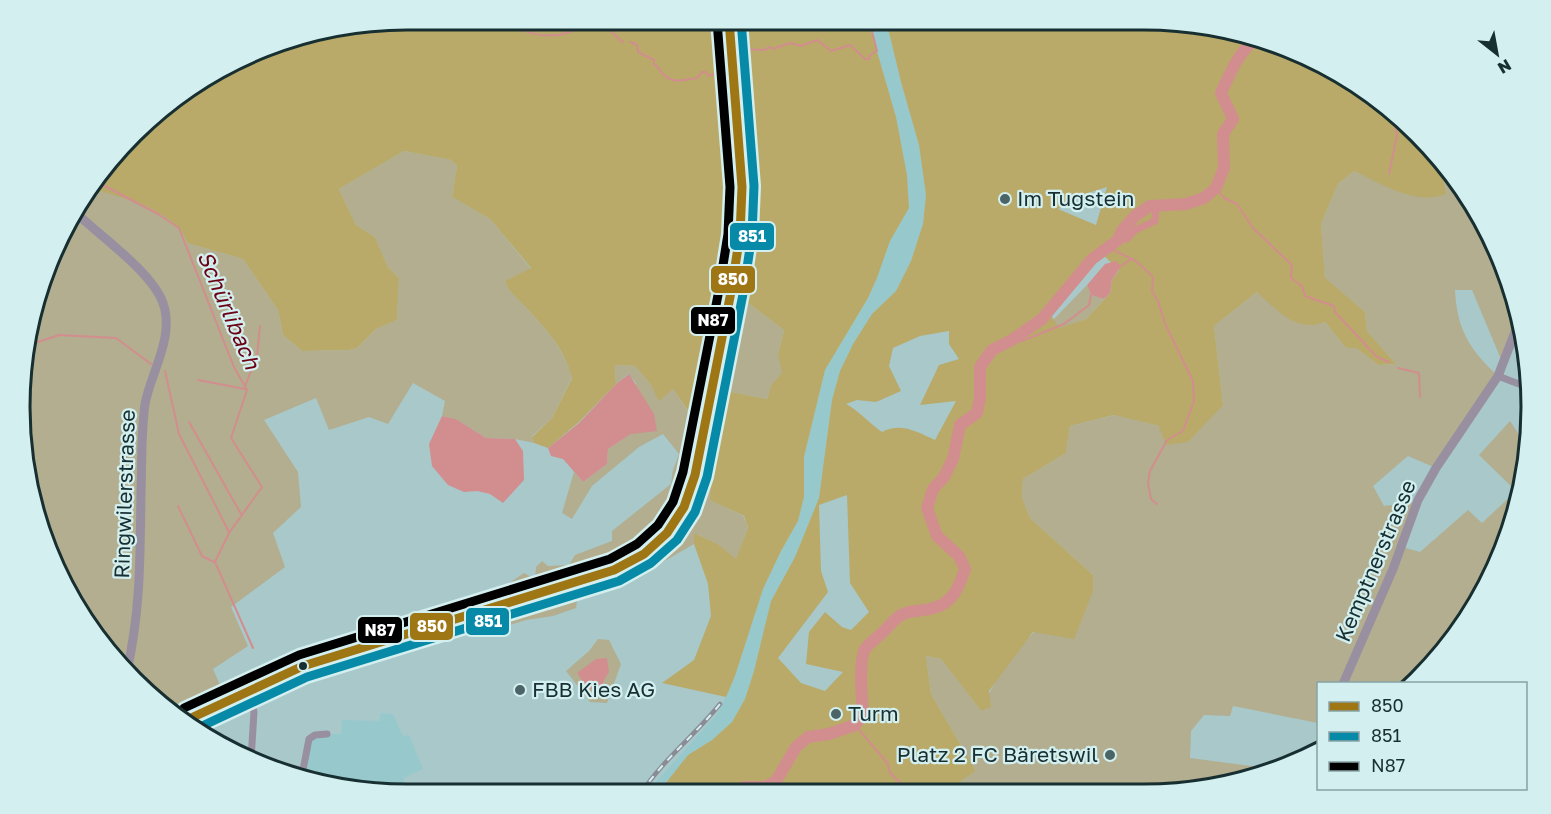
<svg xmlns="http://www.w3.org/2000/svg" width="1551" height="814" font-family="'Golos Text',sans-serif">
<rect width="100%" height="100%" fill="#a9c8ca"/>
<path fill="#97c9cc" d="M868,20H886L901,82L919,145L926,195L923,224L911,261L896,291L872,314L853,344L840,371L832,400L819,498L795,557L771,601L754,671L745,699L732,722L712,740L688,755L658,793H646L718,713L735,676L763,589L781,551L798,521L804,497V457L825,370L868,298L877,278L890,241L909,208L907,175L896,117Z
M381,713L393,714L403,736L409,735L423,769L404,778L403,794H382L306,781L267,766L303,770L309,739L327,734H341L342,720L379,721Z"/>
<path fill="#b2ae8f" d="M404,151L451,160L457,166L452,197L490,219L531,269L505,281L509,290C534,317 562,342 572,377L552,418L532,436L534,443L515,439L486,438L456,419L442,416L445,401L413,383L388,424L369,417L329,430L316,398L264,420L298,472L301,507L273,533L285,567L231,607L248,646L213,669L227,701L189,719L159,696L145,675L127,671L116,663L64,579L65,568L49,555L20,433L33,307L85,192L88,188C118,195 155,205 178,227C182,231 185,238 187,243L243,259L278,310L283,335L302,351L349,350L357,348L376,329L397,320L399,278L388,267L375,237L356,225L339,189Z
M1438,156L1511,283L1517,327L1503,364L1472,290H1455C1457,329 1469,349 1498,376L1436,468L1408,456L1373,486L1384,506L1417,502L1402,547L1420,552L1468,510L1482,523L1514,493L1491,579L1436,662L1413,683L1318,684V723L1233,706L1230,716L1204,715L1191,731L1190,758L1274,769L1279,761L1278,769L1195,791L953,792L960,782L976,771L931,694L926,656L941,659L981,711C1003,656 1050,615 1093,575L1030,518L1022,497L1023,479L1066,453L1070,426L1115,415L1159,426L1223,405L1214,326L1257,292L1274,307L1310,325L1325,322L1346,348H1356L1378,365L1396,364L1367,331L1365,312L1325,279L1321,224L1338,184L1354,171L1408,195L1445,194Z
M1087,285L1091,295L1104,299L1086,319L1059,329L1053,320Z
M735,293L784,330L778,352L783,373L771,385L767,399L717,389Z
M615,365L635,366L651,385L673,389L690,415L685,457L690,466L684,489L676,509L668,521L640,547L627,555L573,574L408,627L407,625L489,597L524,573L535,579L536,567L542,561L548,566L569,565L575,555L612,541V531L671,484L673,470L679,454L663,434L639,447L592,486L572,519L562,513L574,472L583,482L607,464L608,449L631,434L636,383L628,374L616,384Z
M1510,421L1522,439L1530,431L1531,433L1515,490L1479,455Z
M695,475L711,481V500L743,516L748,526L736,560L718,544L694,533V544L637,577L635,570L654,556L677,534L669,531Z
M577,601L576,608L553,616L526,620L486,632L463,630L434,636L331,666V662L509,609L535,604L536,608L550,610Z
M598,639L609,640L621,664L607,703L590,702L566,671L589,651Z"/>
<path fill="#b9aa69" fill-rule="evenodd" d="M407,20H868L896,117L907,175L909,208L890,241L877,278L868,298L825,370L804,457V497L798,521L781,551L763,589L735,676L726,697L662,683L694,660L711,616L708,584L694,544V533L718,544L736,559L748,527L744,516L710,500L711,481L695,475L685,457L690,414L673,389L659,401L651,385L635,366L615,365L616,384L579,422L548,448L534,443L532,437L552,418L572,378C563,342 534,317 509,290L505,281L531,268L490,219L452,197L457,166L451,160L404,151L339,189L356,225L375,237L388,267L399,278L397,320L376,329L357,348L349,350L302,351L283,335L278,310L243,259L187,243C185,238 182,231 178,227C154,205 119,196 88,188L171,100L282,40ZM735,293L784,330L778,353L782,373L771,385L767,399L717,389Z
M886,20H1169L1245,33L1316,60L1436,152L1438,156L1446,194C1415,206 1382,184 1354,171L1338,184L1321,224L1325,278L1365,312L1367,331L1396,364L1378,365L1356,348H1346L1325,322C1321,323 1315,325 1311,325C1290,326 1270,304 1257,292L1214,326L1223,405L1188,442L1166,445L1159,426L1114,415L1070,426L1066,453L1023,479L1022,497L1030,518L1093,575V591L1074,639L1033,632L989,691L991,707L981,711L941,659L926,656L931,694L976,771L960,782L953,792L658,793L688,755L712,740L732,722L745,699L754,671L771,601L795,557L819,498L832,400L840,371L853,344L872,314L896,291L911,261L923,224L926,195L919,145L901,82ZM1107,187L1096,225L1058,209L1088,193ZM1101,253L1119,270L1112,280L1110,293L1086,319L1059,328L1049,312L1086,264ZM949,331V344L959,359L939,365L920,405L956,401L935,440C917,432 901,422 882,432C869,423 859,411 846,404L857,400L876,402L901,391L889,366L893,348L920,336ZM847,495L850,583L869,612L851,630L842,627L825,612L809,632L806,664L843,672L825,691L801,683L778,658L828,592L821,571L819,505Z"/>
<path fill="#d28e8e" d="M1116,261L1121,266L1112,280L1110,293L1104,299L1091,295L1087,285L1105,264Z
M629,374L654,414L657,431L631,434L608,449L607,464L583,482L563,459L551,456L548,448L579,423L616,384Z
M442,416L456,419L486,438L515,439L523,451L524,480L503,503L490,494L477,491L464,492L448,485L432,466L429,444Z
M607,658L609,672L604,680L602,690L597,693L583,682L577,673L596,659Z"/>
<g fill="none" stroke-linecap="round" stroke-linejoin="round">
<path stroke="#d28e8e" stroke-width="2" d="M502,20C525,32 543,41 570,32C577,29 589,23 597,24C611,26 613,36 623,42
M630,42L637,45L638,52L654,60V65L657,66C668,85 679,81 697,78L702,72H706L709,76L719,72L724,57
M741,49L764,50L770,47L773,49L790,43L801,46L817,40L831,51L850,45L865,59H869L870,55L877,51L869,20
M1389,174L1397,135L1394,120
M95,181L158,214L179,228L234,367L247,390L231,438L262,487L229,533L215,562L253,648
M1216,188L1224,198L1237,204L1253,228L1292,265L1291,278L1302,286L1305,296L1334,306L1335,312L1377,357L1389,362
M1109,248L1136,261L1153,277L1152,292L1158,301L1165,324L1193,381L1194,401L1183,431L1167,440L1150,471L1148,483L1151,499L1157,504
M1121,266L1131,259
M1012,340L1022,341L1064,324L1089,305L1091,295
M29,345L59,335L116,338L151,364
M1398,368L1419,373L1420,397
M165,371L179,434L229,532
M198,380L245,389
M245,386L257,356L260,326
M189,422L241,514
M178,506L202,556L214,562
M855,725L888,764L890,773L903,785"/>
<path stroke="#d28e8e" stroke-width="7" d="M1118,240L1127,239L1135,230L1155,221L1156,205"/>
<path stroke="#d28e8e" stroke-width="12" d="M734,793L744,787H765L776,781L796,747L808,737L829,734L855,725L864,714C861,701 859,660 865,649C869,643 877,638 882,633C889,627 894,618 903,614C912,610 921,611 930,609C953,604 958,589 965,569L959,556L937,536L927,508L933,489L944,477L953,459L960,425L977,413L980,398V367L992,350L1012,340L1042,319L1092,259L1118,240L1122,231L1135,216L1150,206L1186,204L1204,198L1216,188L1224,168L1223,134L1233,119L1221,93C1230,73 1239,51 1257,38"/>
<path stroke="#9890a0" stroke-width="7" d="M1498,376L1524,386
M248,690L254,712L251,760
M267,766L303,770V780
M303,770L309,739L315,735L327,734"/>
<path stroke="#9890a0" stroke-width="9" d="M75,212C100,236 152,272 163,303C175,337 151,372 145,404C141,433 142,462 141,491C140,553 141,609 127,671
M1343,684L1393,569L1418,500L1436,468L1498,376L1517,327"/>
<path stroke="#8f8497" stroke-width="10" d="M189,719L257,686L303,666L614,570C659,551 683,522 695,475L731,292L740,235L742,187L729,20"/>
<g stroke="#8a8c95" stroke-width="4.5">
<path id="rail" d="M641,793C663,760 695,735 720,704"/>
</g>
<use href="#rail" stroke="#d3eff0" stroke-width="2" stroke-dasharray="7" stroke-linecap="butt"/>
<g stroke="#d3eff0" stroke-width="14">
<path id="bus-1" d="M189,719L303,666L614,570L644,554L667,533L684,507L695,475L731,292L740,235L742,187L729,20"/>
</g>
<g stroke="#d3eff0" stroke-width="14">
<path id="bus-2" d="M200,727L307,677L619,581L651,563L677,540L695,512L707,477L743,294L752,235L754,186L741,20"/>
</g>
<g stroke="#d3eff0" stroke-width="14">
<path id="bus-3" d="M184,708L299,655L610,559L637,544L658,525L673,502L683,472L719,290L728,234L730,187L717,21"/>
</g>
<use href="#bus-1" stroke="#9e7614" stroke-width="9"/>
<use href="#bus-2" stroke="#068aa7" stroke-width="9"/>
<use href="#bus-3" stroke="#000" stroke-width="9"/>
</g>
<g fill="#4b6567" stroke="#d3eff0" stroke-width="2">
<circle cx="1005" cy="199" r="6"/>
<circle cx="520" cy="690" r="6"/>
<circle cx="836" cy="714" r="6"/>
<circle cx="1110" cy="755" r="6"/>
</g>
<circle fill="#182f31" stroke="#d3eff0" stroke-width="2" cx="303" cy="666" r="5"/>
<g text-anchor="middle" stroke-width="4.5" stroke-linejoin="round" paint-order="stroke">
<g font-size="21" fill="#182f31" stroke="#d3eff0" text-anchor="start">
<text x="1017" y="206">Im Tugstein</text>
<text x="532" y="697">FBB Kies AG</text>
<text x="848" y="721">Turm</text>
<text x="1098" y="762" text-anchor="end">Platz 2 FC Bäretswil</text>
</g>
<g font-size="21" fill="#182f31" stroke="#d3eff0">
<text transform="translate(125 494) rotate(-88)" y="7">Ringwilerstrasse</text>
<text transform="translate(1376 561) rotate(-67)" y="7">Kemptnerstrasse</text>
</g>
<g font-size="22" font-style="italic" fill="#6c0315" stroke="#d3eff0">
<text transform="translate(229 310) rotate(67)" y="8">Schürlibach</text>
</g>
</g>
<path d="M0 0H1551V814H0ZM407 30H1144A377 377 0 0 1 1521 407V407A377 377 0 0 1 1144 784H407A377 377 0 0 1 30 407V407A377 377 0 0 1 407 30Z" fill="#d3eff0" fill-rule="evenodd"/>
<path fill="none" stroke="#182f31" stroke-width="3" d="M407 30H1144A377 377 0 0 1 1521 407V407A377 377 0 0 1 1144 784H407A377 377 0 0 1 30 407V407A377 377 0 0 1 407 30Z"/>
<g stroke="#d3eff0" stroke-width="2">
<rect x="729" y="222" width="46" height="29" rx="6" fill="#068aa7"/>
<rect x="710" y="265" width="46" height="29" rx="6" fill="#9e7614"/>
<rect x="690" y="306" width="46" height="29" rx="6" fill="#000"/>
<rect x="465" y="607" width="45" height="29" rx="6" fill="#068aa7"/>
<rect x="409" y="612" width="45" height="29" rx="6" fill="#9e7614"/>
<rect x="357" y="616" width="46" height="28" rx="6" fill="#000"/>
</g>
<g font-size="16" text-anchor="middle" font-weight="bold" fill="#fff">
<text x="752" y="242">851</text>
<text x="733" y="285">850</text>
<text x="713" y="326">N87</text>
<text x="488" y="627">851</text>
<text x="432" y="632">850</text>
<text x="380" y="636">N87</text>
</g>
<rect x="1317" y="682" width="210" height="108" fill="#d3eff0" stroke="#88a2a4" stroke-width="1.5"/>
<rect x="1329" y="702" width="30" height="9" fill="#9e7614" stroke="#88a2a4" stroke-width="1.5"/>
<text x="1371" y="712" font-size="18" fill="#182f31">850</text>
<rect x="1329" y="732" width="30" height="9" fill="#068aa7" stroke="#88a2a4" stroke-width="1.5"/>
<text x="1371" y="742" font-size="18" fill="#182f31">851</text>
<rect x="1329" y="762" width="30" height="9" fill="#000000" stroke="#88a2a4" stroke-width="1.5"/>
<text x="1371" y="772" font-size="18" fill="#182f31">N87</text>
<g transform="translate(1497 54) rotate(149)" stroke="#d3eff0" stroke-width="4.5" paint-order="stroke">
<path d="M0-4.5L10 22L0 15L-10 22Z" fill="#182f31"/>
<text y="-9" font-size="16" font-weight="bold" text-anchor="middle" fill="#182f31">N</text>
</g>
</svg>
